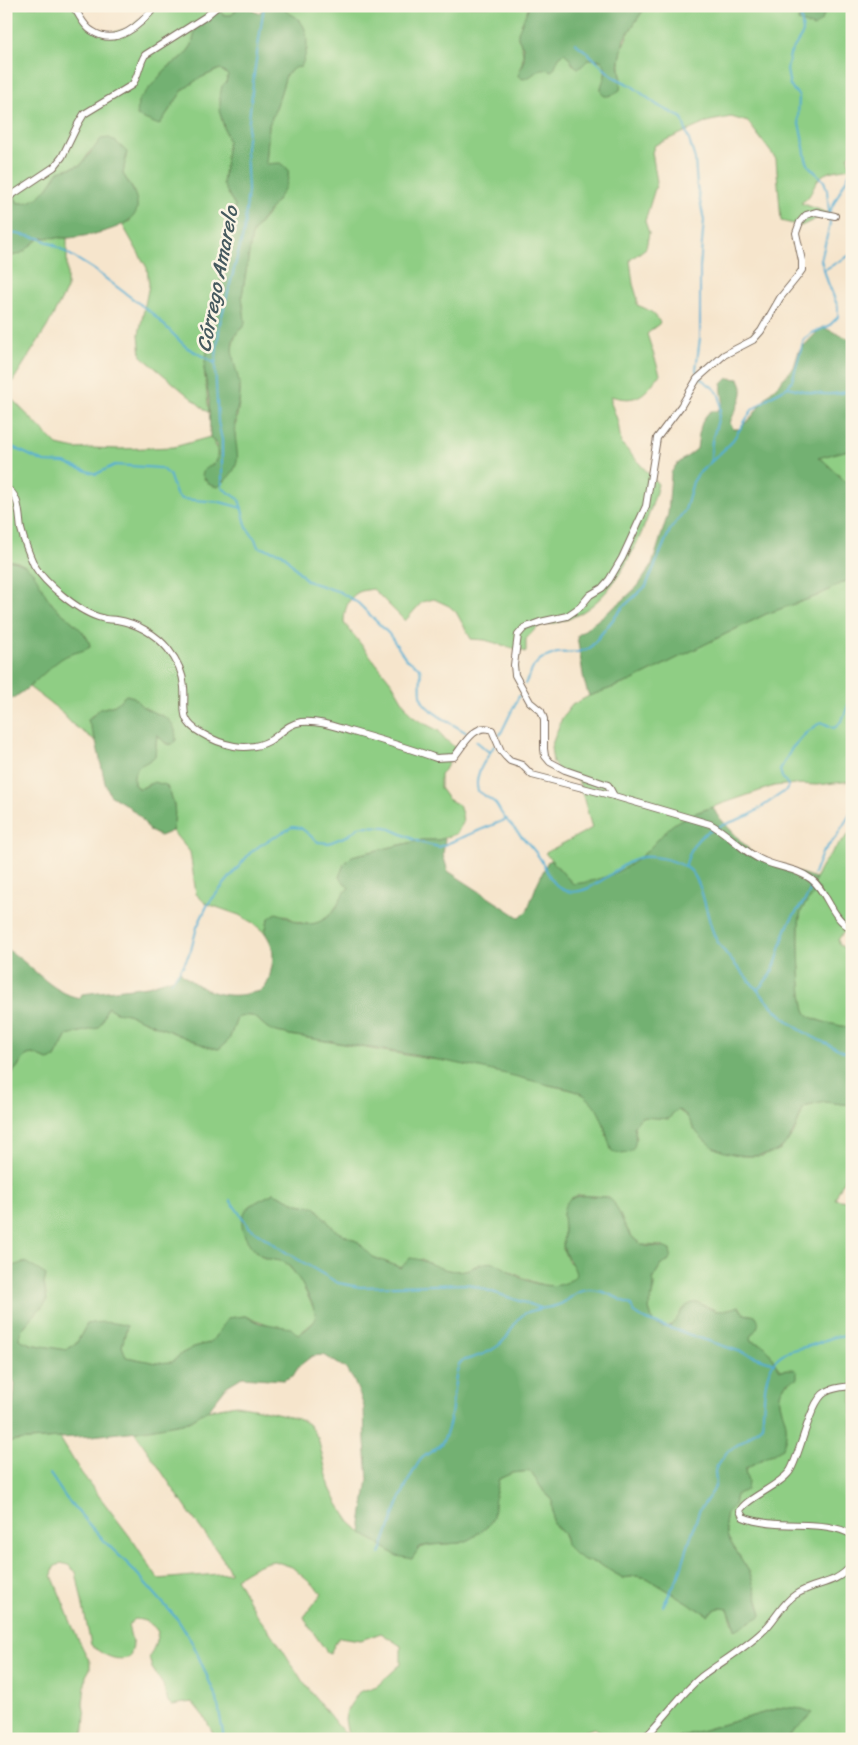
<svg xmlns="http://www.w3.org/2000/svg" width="858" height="1745" font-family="Sriracha,sans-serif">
<rect width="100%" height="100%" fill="#fcf5e5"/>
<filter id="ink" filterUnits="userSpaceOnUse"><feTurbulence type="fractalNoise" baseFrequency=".02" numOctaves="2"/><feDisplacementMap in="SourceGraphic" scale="10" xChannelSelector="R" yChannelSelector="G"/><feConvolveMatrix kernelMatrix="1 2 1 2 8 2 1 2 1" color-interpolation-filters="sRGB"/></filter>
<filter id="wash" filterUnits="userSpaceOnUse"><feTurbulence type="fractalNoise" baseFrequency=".0096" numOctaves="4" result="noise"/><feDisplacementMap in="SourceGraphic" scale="20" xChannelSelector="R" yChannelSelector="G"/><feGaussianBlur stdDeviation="1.12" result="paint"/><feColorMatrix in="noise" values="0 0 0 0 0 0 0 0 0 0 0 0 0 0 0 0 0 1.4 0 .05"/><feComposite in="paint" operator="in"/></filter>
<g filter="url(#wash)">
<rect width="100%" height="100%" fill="#f6e5cc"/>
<path fill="#8fce84" stroke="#657c51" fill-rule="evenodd" d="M6,6H76L89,28L107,34L130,28L147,12L151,6H239L232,15H224L194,36L192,45L185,55L166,69L146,93L159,125L183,90L198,79L220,69L228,75L226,82L222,86L220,113L228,141L223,184L235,206L204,368L209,413L141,356L139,334L149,285L147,268L122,224L130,221L134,191L123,174L126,152L115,141L91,150L81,165L59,171C48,187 40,204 18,203L9,184L6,183Z
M281,6H529L518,38C524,49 525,59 519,70L545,68L564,53L568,56L573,65L582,66L589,59C596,59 600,59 605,64V80L601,90L621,76C616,47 631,29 646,6H802L798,21L822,20L827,6H852V152L848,157L850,168C842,170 830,170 823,175C812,182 815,195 801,203L828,213L801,226L781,221L776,159L748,122L731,117L710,121L655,145L652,152L657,182L645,221L649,233L646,248L630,260L633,284L637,297V305C647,309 655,312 660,323L647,334L660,374C645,394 638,404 611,396V403L618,422L621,443L658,484C649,523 621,587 587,609C577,616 563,622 551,624C548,625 543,624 540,626C535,628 530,635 526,639V652L485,640L471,639L456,612L449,606L434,599L422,602L405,621L373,589C369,590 361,590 357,593C347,599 344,612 344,623L392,683L409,712L416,719L439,731L443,738L448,741L455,748L446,768L440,774V788L448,799L459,805L462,814L463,823L456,834L438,840H422L352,856L349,888C342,893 341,901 336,907C321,928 305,928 285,915L268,919L265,933L253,923L239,915L205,903L196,894L190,852L172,831C177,813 175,801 166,785L149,784L140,789L134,785C132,762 143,767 155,756L157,734L165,743L169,745L175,732C165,711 162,718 145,708C139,705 138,701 134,697L126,695L115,705L100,709L88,719L96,741L72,724L58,709L29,687C41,676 54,661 68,654C76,650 82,652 90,647C89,629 60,616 50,601C41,590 31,570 18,562C15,561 10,561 6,560V393L57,445L76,449L92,448L119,449L174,447L210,437C224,454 215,464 204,480L236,438C234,421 240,407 240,391C240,381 235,374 233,364C230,347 234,334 245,321L242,296L252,235C256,227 261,222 266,216C276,202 284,189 289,174L266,164L269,125L277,105L286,75L294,68L307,50L306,34L302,24L296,18L288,14Z
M49,237L67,238V289L47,327L6,392V256C22,257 25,249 36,241C39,238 45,238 49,237Z
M852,449V488L824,461L817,458Z
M852,578V781L817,785L795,784L774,786L689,815L635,862L613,875L589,883L573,884L545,853L592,828L577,775L561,773L553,763L551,747L562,718L572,705L589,696L631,681L766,614L817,596Z
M852,832V933H843L838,940L840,945L852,953V1029C840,1024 812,1023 806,1012C800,1001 797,931 800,917C801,905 811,897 820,890L813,885C821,863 834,847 852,832Z
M107,1007L116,1012L128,1014L208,1047L218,1049L229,1040L237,1018C259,1010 257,1024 273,1031C278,1033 285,1033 290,1035L429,1059C470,1062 510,1074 549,1085C559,1088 573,1089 582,1094C598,1102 604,1120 606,1136L637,1139L634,1126L641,1117H650L657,1118L678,1110L689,1118L694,1129L741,1156H763L781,1149L794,1133L804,1107L825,1102L852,1105V1162L835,1199L852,1202V1739H786L796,1729L784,1707L672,1739H614L594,1728L583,1732L580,1739H216L205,1718L192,1702L172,1705L168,1702L163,1685L152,1668L149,1658L155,1645L158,1632C152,1623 145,1620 135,1619L128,1625L133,1646L130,1657C117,1663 101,1654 91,1645L76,1572L68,1565L61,1563L54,1567L52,1575L76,1635L90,1662V1669L86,1676L83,1704L85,1716L83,1739H6V1444L14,1441L60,1438L80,1471L134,1542L158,1579L230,1573V1572L223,1559L191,1515L134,1431L182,1423L191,1420L208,1410L236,1405L259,1409L298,1418L308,1424L318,1438L330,1488L338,1504L350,1522L362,1533L397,1556L429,1545L460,1543L469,1540L488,1526L499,1479L512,1473L530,1471L545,1493L552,1499L553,1524L564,1534L565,1541L584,1560L599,1564L623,1578L637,1576L647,1578L708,1615C715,1608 719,1607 728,1609L735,1629L762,1614L750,1573L728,1538L725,1524L727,1512L734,1505L736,1494L742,1491L748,1482L745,1472C749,1463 765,1456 774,1454C778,1448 786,1440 786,1433C788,1416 768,1392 790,1382L788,1369L780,1370C770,1359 768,1344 751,1341L750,1337L754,1332L756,1316L744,1314L739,1306L720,1312L701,1304L682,1309C676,1324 669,1332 653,1322L649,1309L654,1286L653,1278L661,1265L663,1246L642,1245L632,1237L620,1217L614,1203L608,1197L579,1195L571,1198L563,1215L564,1222L563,1249L568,1261L575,1267L576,1275C557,1297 527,1280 506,1269C500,1266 491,1265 484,1264C477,1263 472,1269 466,1270C450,1273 435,1268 422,1259L402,1268L373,1257L358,1242L335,1230L315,1207L298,1204L274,1193L250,1206L254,1250L264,1258L285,1262L299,1278L316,1313L315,1321L299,1334L298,1335L245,1316L228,1318L215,1338L209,1343L194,1347L181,1354L172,1362L157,1363L126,1357L122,1346L127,1326L87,1324L76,1344L66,1350L30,1344L19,1339L21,1330L47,1301L44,1284L46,1275L6,1265V1081L27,1055C33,1054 38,1054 43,1058H55L67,1035L89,1030L105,1013ZM274,1561L292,1567L322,1593L304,1617L310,1628L327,1652L330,1653L339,1637L361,1640L381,1633L401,1646V1664L377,1686L359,1692L347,1710L345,1719L347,1731L350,1737L339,1727L303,1682L279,1644L256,1614L236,1578C249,1570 259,1563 274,1561Z"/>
<path fill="#73b172" stroke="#576e48" d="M239,6H248L255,12L259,13L265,6H281C286,13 294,14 300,21C311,33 307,54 301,67L294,68L286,75L277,105L269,125L266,164L280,163L288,169C293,190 260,217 252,235L242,296L245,321L244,327C220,340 240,371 240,391C240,403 235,413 235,425C234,456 248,462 218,487L210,485L202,475L204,470L216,462L218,455L217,445L210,437L209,399L204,368L235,206L223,184L228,141L220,113V96L222,86L226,82L228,75L220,69L198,79L183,90L159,125L137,116L138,101L166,69L185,55L192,45L196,27L217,10L224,15H232Z
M529,6H646L624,39L619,65L621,76L620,90C616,93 602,102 601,90C601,79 612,72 601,60L589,59L582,66L578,68C571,64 571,58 564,53L559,57L554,69L551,71C537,64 536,77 523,79L518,76L524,59L523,47L518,38V32Z
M802,6H827L822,20L814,27L798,21Z
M109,138L115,141L127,152L123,174C129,184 139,196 137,209C133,229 87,236 69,238C60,238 52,237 42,238C29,241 28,257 6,256V183L12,187L13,195L18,203C40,204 48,187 59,171L81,165L101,139Z
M822,327L852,340V449L818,458L824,461L852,488V578L817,596L766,614L631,681L589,696L584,681L577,636L622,601L638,586L652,565L668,514L671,473L676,465L697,449C699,436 699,419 711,411H717C728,399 720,397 722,384L728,378L739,379C748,395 735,408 730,423L733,429H739L751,418L767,396L794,367L799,351Z
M6,560C14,561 22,563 28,568C39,576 43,594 52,604C63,616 89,631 90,647C81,653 71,652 61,659C44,671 31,689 11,699L6,697Z
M126,695L134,697C138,701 139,705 145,708C160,717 176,715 176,740C169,750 162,740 157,734L155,756C143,768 132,762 134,785L140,789L154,782L166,785C175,801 177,813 172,831L160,836L150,831L141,818L128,806L110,795L105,783L96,741L88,720L100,709L115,705Z
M713,807L717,815L751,852L774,865L816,878L813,885L820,890C811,897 802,905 800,916C797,930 800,1001 806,1012C812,1023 840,1024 852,1029V1105L825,1102L804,1107C798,1121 794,1136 782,1147C769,1160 731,1157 715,1148C709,1145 699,1136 695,1130C689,1122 689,1114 678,1110L673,1113L669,1119L641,1117L634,1126C638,1144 635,1159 612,1152C604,1130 604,1111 584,1095C576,1089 551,1086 541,1083C458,1060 374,1049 290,1035C285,1033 278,1033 273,1031C257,1024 259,1010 237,1018L229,1040L219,1049L208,1047L128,1014L116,1012L107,1007L102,1022L98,1028L67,1035L55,1058L48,1060L33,1054L27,1055L6,1081V949C31,963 50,993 80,998L82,994L148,986L173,978L180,971C197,990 226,1000 250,993C254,992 259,992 262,990C269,985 270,974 272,966C274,952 273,945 265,933L268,919L276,913C284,915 288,918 294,921C311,929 326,921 336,908C340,901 342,893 349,888L339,877L344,864L352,856L422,840H438L445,838L443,855L448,871L520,918L527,911L537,884L548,861L551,860L573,884C602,881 628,870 649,849C656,842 663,833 671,826C684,816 698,812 713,807Z
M274,1193L298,1204L315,1207L335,1230L358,1242L373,1257L401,1268L410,1258C431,1260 441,1274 465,1270C476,1268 484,1260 495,1263C502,1265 506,1270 512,1273C530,1284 560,1294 576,1275C575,1266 568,1261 565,1252C562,1245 564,1237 564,1230C564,1225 563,1219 563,1214C564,1198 576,1195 590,1196C599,1197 609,1195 614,1203C623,1217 625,1235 641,1244C649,1249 659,1244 670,1250L671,1255L668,1262L661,1265L653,1278L654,1286L649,1309L653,1322C679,1340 674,1307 693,1303C702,1301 710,1311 719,1311C724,1311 733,1308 738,1306L744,1314L756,1316C762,1325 756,1329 750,1337L751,1341C774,1346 767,1355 780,1370L793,1369L797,1371V1378C793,1380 786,1382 784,1386C774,1399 784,1411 786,1424C787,1433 785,1439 783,1448L746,1468L745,1472L748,1482L747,1490L736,1494L734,1505L727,1512L725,1525L728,1538L750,1573L762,1614L759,1617L735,1630L733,1620L728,1609C719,1607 715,1608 708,1615L647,1578L637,1576L623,1578L599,1564L584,1560L576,1555L566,1545L564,1534L553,1524L552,1499L545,1493L530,1471L512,1473L499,1479L495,1495L493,1518L488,1526L469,1540L460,1543L429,1545L420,1547L412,1559L397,1556L362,1533L361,1524L368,1480L365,1441L364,1407L360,1395L353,1379L345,1368L324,1355L312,1356L299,1366L293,1376L283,1380L242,1377L227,1386L208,1410L191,1420L182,1423L138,1431L91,1436L14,1441L6,1444V1413L13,1405L15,1384L6,1371V1265L9,1267L25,1262L46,1275L44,1284L47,1301L21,1330L19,1339L30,1344L66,1350L76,1344L87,1324C100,1321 114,1322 127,1326L122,1346L126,1357L157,1363L172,1362L181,1354L194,1347L209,1343L215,1338L228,1318L245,1316L260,1323L291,1328L298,1335C303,1332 312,1325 315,1320C319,1309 295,1270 286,1263C280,1259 270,1261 264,1257C247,1248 232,1221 250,1206C257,1201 266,1197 274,1193Z
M784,1707L803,1709L813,1713C805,1723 794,1729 786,1739H672Z"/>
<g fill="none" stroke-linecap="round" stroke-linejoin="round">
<path stroke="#57afd4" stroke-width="2" d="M264,6L254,74L246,148L248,190L244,231L220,323L215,365L218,422L222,440V488L239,499L247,528L255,539L258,547L282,553L307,581L340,592L358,603L389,634L406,659L420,668C422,678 419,690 422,700C426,711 458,727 469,734
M575,43L588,53L612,76L632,86L657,105L682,118L695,159L697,187L704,220L700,267V338L696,369C698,382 714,384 719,395C724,406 715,429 712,441C711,448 711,454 711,461
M830,211L852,168
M6,232L39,238L56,246L93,269L153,314L186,347L215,363
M824,270L852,254
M788,387C810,393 830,398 852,390
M6,444L44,462L64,463L96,474L115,465L160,468L169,474L176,494L181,499L220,502L242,508
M525,684L534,666L541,659L557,653L578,652L590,648L623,607L646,586L670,530L685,510L693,482L698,474L731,443L752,410L771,396L788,387L793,378L804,339L812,333L829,326L838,317V307L828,283L821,260L830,224L827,190L824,181L809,166L806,159L802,136L798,120L799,96L790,86L787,70L790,54L803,33L801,16
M500,735L519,696
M476,741L490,753
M494,746C486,760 473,774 478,791C483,795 489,798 494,802C498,805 499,810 502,814C514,831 531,843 541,860C547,871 552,885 564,890C589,900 617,864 638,858C652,854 673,860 686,867C704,877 706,921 716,939C724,953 736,966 747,978C764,997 781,1019 804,1032C819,1041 836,1048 852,1055
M718,827L750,815L788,789V785L782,777L780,770L792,748L806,733L821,722L834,728C844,722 847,707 852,696
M685,867C690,850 695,837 712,830
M814,874L822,853L836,837L852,811
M171,982L183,966L191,950L197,927L208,904L250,853L262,844L292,827L301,828L318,842L329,843L349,835L359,827L363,826L386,827L422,843L439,847L507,819
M757,990C782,967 776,950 789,923C796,909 807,903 811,887
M230,1200L249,1227L287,1253L338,1283L360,1287L468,1284L541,1308
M50,1474L66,1498L102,1539L132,1568L178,1620L193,1644L217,1699L224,1739
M380,1554C391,1524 402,1488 419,1462C425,1452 438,1452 444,1439C455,1416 451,1388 459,1364L462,1361C478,1356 495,1352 506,1338C512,1330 515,1320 524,1314C534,1308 547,1309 558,1305C565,1303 570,1297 577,1293C595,1284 615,1297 631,1305L634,1313L646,1320L774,1363
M663,1606L679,1575L699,1511L713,1491L716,1483L715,1471L717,1466L727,1452L747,1438L762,1425C765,1404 761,1369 781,1355C790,1349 805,1348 815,1344C828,1340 838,1332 852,1338"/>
</g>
</g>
<g filter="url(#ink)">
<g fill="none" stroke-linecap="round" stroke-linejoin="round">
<g stroke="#7c6b5b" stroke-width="8">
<path id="street" d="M72,6C80,14 82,25 92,31C117,48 141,24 156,6
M6,199L54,167L62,157L78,124L84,114L132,85C139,76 139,64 145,55L205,17L218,6
M6,489C20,493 19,517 21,529C24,541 29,554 34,565C45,584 80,613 102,618C106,620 112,619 117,620C136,623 156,634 168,649C177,660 183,673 184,687C186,708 178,720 201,733C221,745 247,753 269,741C280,735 287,724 301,722C319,720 336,727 353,732C381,740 409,748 436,758L454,757C463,746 475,722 492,730L501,751L506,757L510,761L522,765L532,775L614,796L710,824C730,834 743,853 764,861C779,868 797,868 811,879C829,893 829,916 852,929
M614,796L608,785L565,770L550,762L545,756L544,749V719L541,711L530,702L515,675L514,665L518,635L524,628L540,622L567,616L580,607L590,595L602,588L609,580L622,558L646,506L657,438L681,406L697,379L724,355L753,340L761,331L780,298L797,277L802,270V261L796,233L800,222L806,215L816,212L835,216
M852,1386C843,1387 834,1387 826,1392C810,1400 801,1453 790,1471C780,1486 744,1499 740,1511L743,1517C776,1531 826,1518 852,1535
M643,1739C664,1720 679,1695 701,1677C721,1662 744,1649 762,1632C775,1621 781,1604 795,1595C816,1581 833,1587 852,1565"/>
</g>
<use href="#street" stroke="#fff" stroke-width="6"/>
</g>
</g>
<g text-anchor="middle" stroke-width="5" stroke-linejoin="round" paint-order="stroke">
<g font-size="20" font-style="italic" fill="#45595e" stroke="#fcf5e5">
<text transform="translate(217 279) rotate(-79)" y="7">Córrego Amarelo</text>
</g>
</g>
<rect width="858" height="1745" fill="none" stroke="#fcf5e5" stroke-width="25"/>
</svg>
